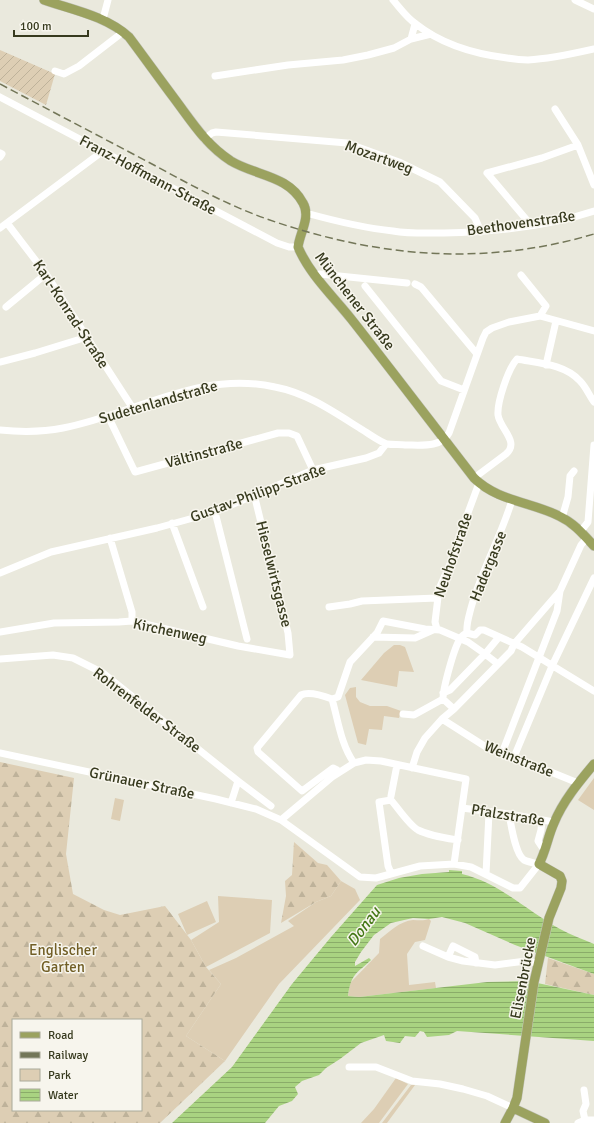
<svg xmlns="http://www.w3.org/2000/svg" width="594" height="1123" font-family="Signika,sans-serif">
<defs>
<pattern id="forest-firs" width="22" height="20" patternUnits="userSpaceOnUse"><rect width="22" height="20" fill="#ddceb4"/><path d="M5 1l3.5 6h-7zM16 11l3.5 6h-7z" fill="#beb29a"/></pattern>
<pattern id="garden-furrows" width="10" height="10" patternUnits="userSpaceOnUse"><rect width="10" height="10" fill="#ddceb4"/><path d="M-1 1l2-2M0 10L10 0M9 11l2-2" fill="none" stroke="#beb29a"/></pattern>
<pattern id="water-rules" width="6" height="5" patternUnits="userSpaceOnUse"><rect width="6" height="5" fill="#a9d381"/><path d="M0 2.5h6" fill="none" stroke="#8aac69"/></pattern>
</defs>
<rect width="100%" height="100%" fill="#eae9dd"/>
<path fill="#ddceb4" d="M394,645H400L405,647L414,672L399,671L397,687L361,680L384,653Z
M356,687V697L360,702L370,706H387L401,711L399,718L384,716L382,730L369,729L366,745L358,743L345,695L350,688Z
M594,778V810L578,800Z
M115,798L124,800L120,821L111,819Z
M341,881L355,889L360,900L279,984L225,1061L186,1036L221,984L209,970L236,958L294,926L288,921L316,902L331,896Z
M218,896L272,900L270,933L206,967L191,940L219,922Z
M207,901L216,922L187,935L178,914Z
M429,919L431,921L425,940L415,942L407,954L409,985L435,982L436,988L359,997L348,996L350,983L379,953L380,939C389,932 400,921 413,920C419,920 423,921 429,919Z
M396,1078L408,1084L379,1123H361L374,1109Z
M411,1085H415L387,1123H382Z"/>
<path fill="url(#forest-firs)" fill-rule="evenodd" d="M0,762L74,778L66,854L73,894L104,910L120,915L165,906L191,940L206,967L221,984L186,1036L225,1061L160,1123H0ZM13,1020H141V1110H13Z
M294,842L318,863L327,865L341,881L331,896L316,902L281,923L286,896L285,881L292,875Z
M548,958L594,974V995L545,984Z"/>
<path fill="url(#garden-furrows)" d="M0,50L55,74L46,105L0,81Z"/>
<path fill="url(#water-rules)" d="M449,870L462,871V874C500,883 527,911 560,929C571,935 583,939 594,944V974L515,945L465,923L442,917L429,919L413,918L391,923L374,935L361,952L355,962V966L369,958L371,960C356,974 351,974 348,996L359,997L487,982L528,981L594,995V1041L457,1031L449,1035L427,1037L424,1032L420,1031L415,1037L405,1036L400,1043L386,1041L384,1035L361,1043L340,1059L326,1068L319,1075L302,1081L295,1087L298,1094L292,1101L279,1106L265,1123H172L232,1067L292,984L331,937L377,885L399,878L422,874L449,872Z"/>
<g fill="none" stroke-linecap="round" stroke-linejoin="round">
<g stroke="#c3c4bc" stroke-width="10">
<path id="major" d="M44,0C73,10 106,16 129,37C144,57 159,78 174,98C192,122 206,145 231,161C256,176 288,175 303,203C311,217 300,232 298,247C310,275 333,296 352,320C393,372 433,425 474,478C497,501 531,502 559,516C574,523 583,534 594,546
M513,1108L545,1123
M505,1123L513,1108L517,1098L534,982L549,918L561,888L562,881L560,876L539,864C546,851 548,836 554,823C563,801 579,782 594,764"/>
</g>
<path stroke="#fff" stroke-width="7" d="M393,0C400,8 407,18 416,24C441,44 475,54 507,58C513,59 521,60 528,60C550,59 572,54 594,49
M575,0L594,9
M103,19L108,0
M411,39L415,24
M55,71L64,74L79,66L123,32
M215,76L288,65L343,60L368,55L394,48L411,39L431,34
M0,97L277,243L289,247H298
M555,109L578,145L594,185
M204,139L212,133L216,132L347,143L399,162L440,182L475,218L481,232
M0,153L2,154L0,157
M306,213C335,221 363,228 393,231C410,234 427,233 444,233C494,232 546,227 594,211
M7,223L46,274L132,407
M531,225L487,173L542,158L578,145
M0,228L103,151
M314,275L320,274L407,283
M521,275L546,306L540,316
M415,284L421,287L477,354
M365,286L441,381L464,390
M6,307L46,274
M0,362L35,353L87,337
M546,365L556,321
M108,416L135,472L278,433H289L297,436L313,470
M0,430C20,432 43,432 63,428C136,414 198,370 275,387C307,393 334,412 361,429C368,433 380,442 387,444C393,445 400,444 405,445C421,445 441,448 449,433L483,338L486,332L492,328L509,322L540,316L594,331
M474,478L506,454C520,442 500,429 498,415C497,402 508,369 517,359C538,363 565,364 580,381C586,387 589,395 594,402
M215,512L247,639
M562,518L568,497L570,476L574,471
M172,523L203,607
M581,531L588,522L594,445
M110,538L132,612V621
M0,573L51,552L157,528L215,512L313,470L366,458L379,453L386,444
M329,607L350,604L362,601L437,598
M437,629L435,622L439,589L450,564L462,529L479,483
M0,632L54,623L119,622L132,621L238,646L290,655L288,633L254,494
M467,633C466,624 469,616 471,608C481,571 501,537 512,500
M373,637L415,638L433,630
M0,659L53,655L73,658L103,673L238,781L231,803
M443,693L450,690L485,654L499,637
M332,699L338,697L350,662L377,633L383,621L425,629L440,630L468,642L485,654L498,664
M332,699C324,696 309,691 301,695L257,748L258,752L302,791L333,768L337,770L339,772
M332,699C338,720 341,745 354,763
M454,709L443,699C443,688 454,648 460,639C461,637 464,634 467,633L475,635L480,630H484L522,647L594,691
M403,714L414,715L443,699
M442,719L486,747L514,757L578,783
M0,753L216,799L256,809L281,820L360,877L376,878L420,866L454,864L471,867L513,888H520L539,864C534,863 528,862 524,860C515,854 511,824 509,814
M502,753L557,611L560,591L581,545L587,538
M514,757L552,666L594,578
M412,768L417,752L425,738L442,719L454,709L511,651L514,644L560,591
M238,781L271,806
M391,796L397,765
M462,808L509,814L554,822
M281,820L332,777L354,763L366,760L381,761L466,779L454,864
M542,820L541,830L538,841L542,847L545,850
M391,873L388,866L379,802L391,800C398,808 409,825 418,830C430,836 445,838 458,840
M486,874L489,813
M423,946L448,957
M476,963L475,957L453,946L448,957L463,961L495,965L526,961L538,963
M349,1067H376L412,1081L440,1084L463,1089L487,1096L513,1108
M584,1090L586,1104L583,1111L585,1120
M578,1123L585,1120H594"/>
<use href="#major" stroke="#9ba25f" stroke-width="9"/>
<path stroke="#737658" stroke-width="1.5" stroke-dasharray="8 4" stroke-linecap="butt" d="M0,84C51,111 101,137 152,164C189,184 227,205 267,219C375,257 483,267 594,234"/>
</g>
<g text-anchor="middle" stroke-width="3" stroke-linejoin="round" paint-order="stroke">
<g font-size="15" fill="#373a1e" stroke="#f7f5ed">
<text transform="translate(379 157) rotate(20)" y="5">Mozartweg</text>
<text transform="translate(148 175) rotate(28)" y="5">Franz-Hoffmann-Straße</text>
<text transform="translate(521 223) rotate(-8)" y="5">Beethovenstraße</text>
<text transform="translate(355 301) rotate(52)" y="5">Münchener Straße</text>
<text transform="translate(71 314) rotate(57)" y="5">Karl-Konrad-Straße</text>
<text transform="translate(158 402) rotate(-16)" y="5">Sudetenlandstraße</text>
<text transform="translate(204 453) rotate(-15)" y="5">Vältinstraße</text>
<text transform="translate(258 493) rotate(-20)" y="5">Gustav-Philipp-Straße</text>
<text transform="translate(453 555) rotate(-71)" y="5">Neuhofstraße</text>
<text transform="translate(488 566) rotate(-68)" y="5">Hadergasse</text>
<text transform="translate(274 574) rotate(76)" y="5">Hieselwirtsgasse</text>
<text transform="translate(170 631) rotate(12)" y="5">Kirchenweg</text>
<text transform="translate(147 710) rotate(37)" y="5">Rohrenfelder Straße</text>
<text transform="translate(519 759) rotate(22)" y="5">Weinstraße</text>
<text transform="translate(142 783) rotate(12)" y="5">Grünauer Straße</text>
<text transform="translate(508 815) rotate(9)" y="5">Pfalzstraße</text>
<text transform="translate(523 978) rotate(-79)" y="5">Elisenbrücke</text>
</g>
<g font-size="15" fill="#725f26" stroke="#f7f5ed">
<text x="63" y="955">Englischer<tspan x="63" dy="17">Garten</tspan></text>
</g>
<g font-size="16" font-style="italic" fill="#447816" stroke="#f7f5ed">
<text transform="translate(363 926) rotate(-53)" y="6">Donau</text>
</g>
</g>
<rect x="12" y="1019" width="130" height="92" fill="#f7f5ed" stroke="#aaaa9a"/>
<rect x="20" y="1032" width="20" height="6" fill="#9ba25f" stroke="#aaaa9a"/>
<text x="48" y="1039" font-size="12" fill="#373a1e">Road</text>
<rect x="20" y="1052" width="20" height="6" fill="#737658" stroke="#aaaa9a"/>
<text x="48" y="1059" font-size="12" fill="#373a1e">Railway</text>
<rect x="20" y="1069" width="20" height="12" fill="#ddceb4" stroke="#aaaa9a"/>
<text x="48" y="1079" font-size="12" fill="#373a1e">Park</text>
<rect x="20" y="1089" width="20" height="12" fill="url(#water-rules)" stroke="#aaaa9a"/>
<text x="48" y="1099" font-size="12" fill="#373a1e">Water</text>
<path d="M14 30v6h74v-6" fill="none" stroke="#373a1e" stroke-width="2"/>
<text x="20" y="30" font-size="12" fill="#373a1e" stroke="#f7f5ed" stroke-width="3" paint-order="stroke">100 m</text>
</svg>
